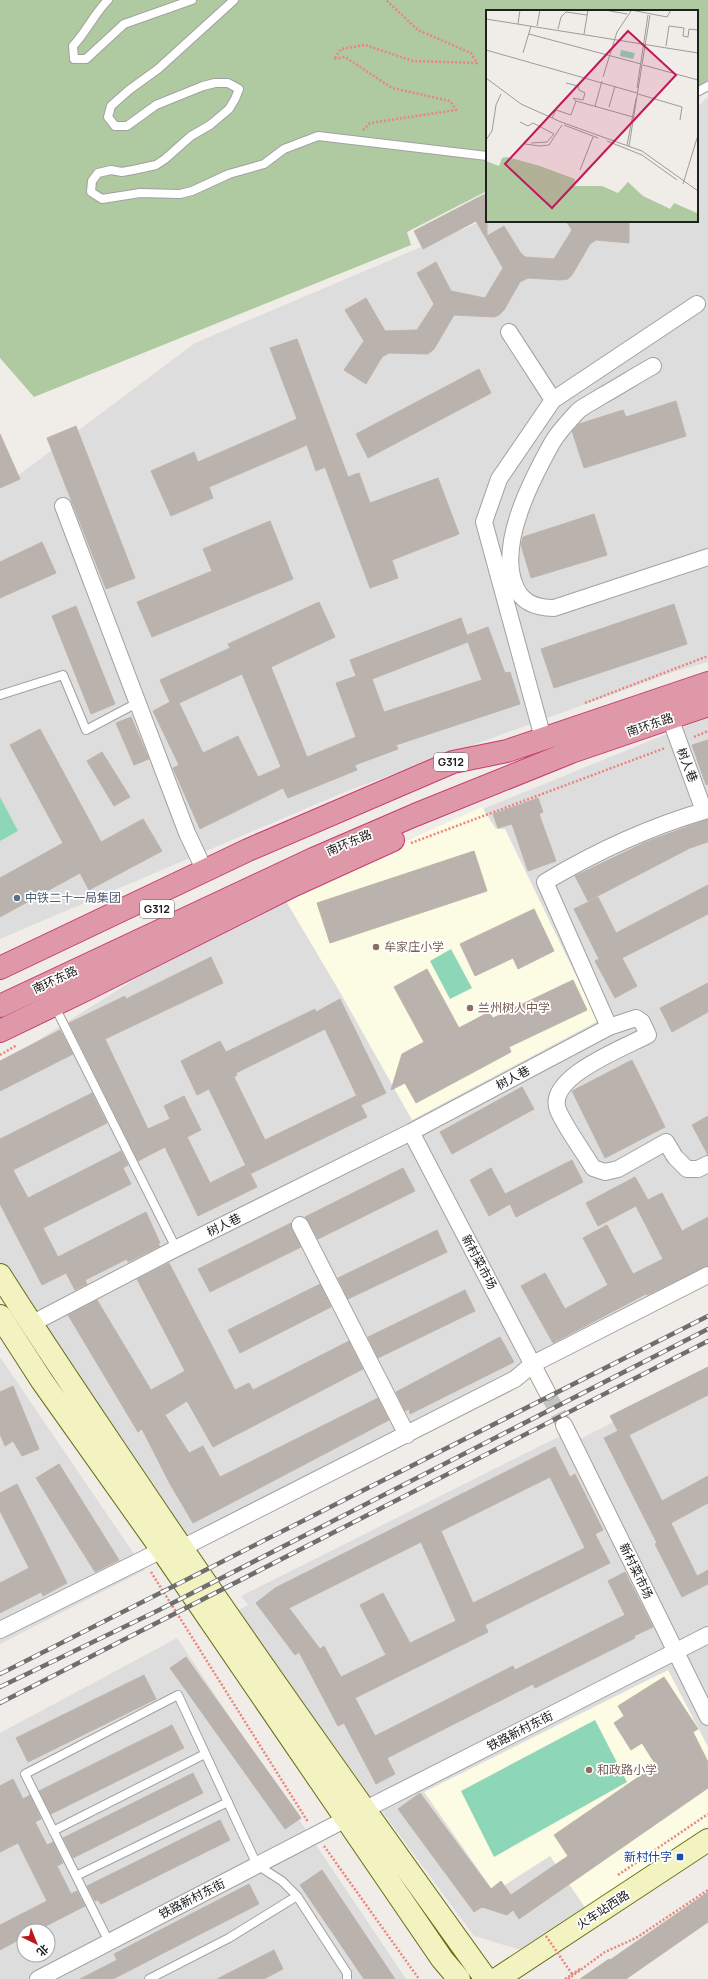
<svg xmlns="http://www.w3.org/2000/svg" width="708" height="1979" font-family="Manrope,'Noto Sans SC',sans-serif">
<rect width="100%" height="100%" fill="#f0ede8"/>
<path fill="#dedddd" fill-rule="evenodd" d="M708,97V662L676,671L347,791L0,939V489L195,343L487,219V221H697V107Z
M708,717V1279L186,1544L0,1263V1064L148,971L214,919Z
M0,1357L145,1570L0,1644Z
M708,1374V1830L528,1952L474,1936L235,1612L248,1605L241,1596L560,1436L566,1446Z
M177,1638L406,1979H0V1733ZM24,1931H48V1955H24Z"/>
<path fill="#fcfbe4" d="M482,807L496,829H505L598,1021L412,1120L341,994L283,896Z
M668,1670L708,1747V1830L588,1912L550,1856L494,1892L424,1792Z"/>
<path fill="#afcaa1" d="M0,0H708V82L697,89V11H487V191L407,232L411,245L34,397L0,358Z"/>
<path fill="#8ed6b8" d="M0,797L18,831L0,841Z
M451,949L472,988L450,999L430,961Z
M595,1720L627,1782L494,1857L461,1791Z"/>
<path fill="#b9b2ad" stroke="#c0b4ab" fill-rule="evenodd" d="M487,193V236L504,226L520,252L525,257L554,259L572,230L566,221H629V243L596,240L590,244L572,275L568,279L560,280L528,278L520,282L504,310L499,315L494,317L454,315L434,349L428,354L389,353L382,357L366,384L344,370L364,341L345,310L366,298L385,331L417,330L434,304L417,273L436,262L451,291L485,298L503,268L476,221L423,249L414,231Z
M297,339L348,477L359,473L370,503L438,478L459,534L392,560L398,578L370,588L325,467L316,471L307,445L209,487L213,498L171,516L151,471L194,452L198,462L297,419L270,348Z
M479,369L491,393L368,458L356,434Z
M676,401L686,436L584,468L572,431L579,424L623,410L626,417Z
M76,426L135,578L106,589L47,438Z
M0,434L20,479L0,488Z
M594,514L607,555L531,578L521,545L523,537Z
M270,521L293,579L152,637L137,602L212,571L203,549Z
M42,542L56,573L0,598V562Z
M319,602L335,637L271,667L307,757L356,737L336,683L356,676L350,660L461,618L467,635L488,627L505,673L510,672L520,704L396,745L398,749L355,765L357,770L288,798L283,788L200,829L173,768L179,765L153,711L170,702L160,680L230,648L228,644ZM468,642L482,680L384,712L372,679ZM242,674L281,767L258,777L238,736L203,753L179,703Z
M674,604L687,644L554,688L541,649Z
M76,606L115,704L91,714L52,616Z
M131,717L149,759L134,765L116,723Z
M40,729L101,842L143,819L162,851L89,890L80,873L0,917V878L63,843L10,745Z
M708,740V784L706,785L692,745Z
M102,752L130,797L114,806L87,761Z
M538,798L543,812L539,814L556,861L528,871L512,824L498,828L493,814Z
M708,819V842L690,848L588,901L575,876L646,842Z
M474,851L487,891L330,943L317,903Z
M708,885V914L622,958L637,986L615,998L595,961L599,959L574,909L598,897L616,933Z
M534,909L554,951L518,969L513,958L475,976L460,944Z
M211,957L223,983L105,1039L148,1129L170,1119L164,1106L184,1096L201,1130L187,1137L210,1183L246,1165L257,1187L198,1216L165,1147L138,1161L69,1023L125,996L126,999Z
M427,969L459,1028L489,1012L493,1018L573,980L587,1010L509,1047L511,1052L416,1103L405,1083L391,1090L402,1054L424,1042L394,987Z
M708,983V1012L672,1032L660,1008Z
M340,999L386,1093L361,1105L325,1029L236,1073L237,1075L234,1077L265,1140L356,1096L367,1117L250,1174L209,1089L197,1095L181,1061L220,1041L226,1052L315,1009L316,1012Z
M60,1030L73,1054L0,1091V1061Z
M632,1060L665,1127L605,1158L572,1091Z
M522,1087L534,1109L452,1154L440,1132Z
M92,1093L107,1123L13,1170L28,1198L121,1151L128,1165L123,1168L131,1184L43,1228L58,1257L146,1212L160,1243L158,1244L160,1246L128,1262L127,1259L85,1280L87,1284L75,1290L66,1273L42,1285L0,1204V1139Z
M708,1116V1155L692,1125Z
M572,1160L583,1182L516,1217L510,1204L489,1216L470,1180L491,1168L505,1194Z
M403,1168L415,1191L318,1239L305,1217Z
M635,1177L648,1200L662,1193L682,1231L708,1217V1266L647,1295L646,1294L553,1343L521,1286L545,1273L565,1309L608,1285L583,1238L607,1225L633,1274L663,1259L636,1206L598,1226L586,1203Z
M291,1223L292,1229L301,1247L210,1292L198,1269Z
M437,1230L447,1252L348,1299L338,1278Z
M169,1263L235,1390L249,1383L253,1390L349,1341L363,1369L213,1447L187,1401L165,1415L189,1453L203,1446L220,1477L378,1398L389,1420L193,1523L170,1484L142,1429L138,1432L68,1315L97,1300L151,1390L185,1371L137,1279Z
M320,1284L331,1307L240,1353L228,1330Z
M465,1290L475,1311L378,1358L368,1337Z
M500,1337L514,1362L410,1414L409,1409L405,1411L396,1392Z
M708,1367V1395L629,1435L662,1501L708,1476V1503L671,1523L697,1576L708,1570V1584L682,1597L655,1544L657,1543L604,1438L618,1431L610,1416Z
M13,1386L39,1449L22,1456L13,1441L5,1446L0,1434V1392Z
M555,1447L570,1477L575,1474L603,1530L595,1534L610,1563L485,1625L488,1632L355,1698L375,1736L513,1666L515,1670L625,1615L608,1581L625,1572L653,1627L634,1636L635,1638L535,1688L533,1684L387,1758L395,1774L376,1784L344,1723L338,1726L299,1652L295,1655L256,1603L275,1588ZM550,1477L585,1548L473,1603L441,1531ZM421,1542L456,1621L410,1643L383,1593L360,1605L386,1655L341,1677L324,1646L320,1649L289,1608Z
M59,1464L119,1560L95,1572L36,1478Z
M17,1484L67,1583L43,1596L41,1592L0,1613V1583L29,1568L0,1511V1493Z
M186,1657L301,1818L285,1829L170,1668Z
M144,1675L156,1699L28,1762L16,1738Z
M664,1677L698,1729L693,1732L708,1762V1788L519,1919L513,1910L507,1915L482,1907L474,1912L398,1809L420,1793L491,1889L501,1881L511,1895L568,1856L554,1835L656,1765L642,1743L631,1750L614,1723L624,1716L618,1706Z
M172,1725L184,1748L51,1814L39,1791Z
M193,1773L203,1793L73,1858L63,1838Z
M13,1779L23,1799L30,1795L41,1819L35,1822L47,1845L53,1842L63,1863L57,1866L71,1894L77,1891L85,1906L36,1931H24V1937L0,1950V1925L47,1901L18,1843L0,1852V1786Z
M220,1820L230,1840L101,1904L98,1900L95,1901L87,1886Z
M322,1870L395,1979H364L300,1885Z
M249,1884L259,1904L113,1979H80L117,1960L114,1954Z
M708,1892V1922L626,1979H580L609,1959L610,1960Z
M274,1950L283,1969L264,1979H217Z"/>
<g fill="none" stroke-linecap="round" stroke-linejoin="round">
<path stroke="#c6c4c0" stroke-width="16" stroke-dasharray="16 8" stroke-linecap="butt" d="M547,1392L564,1425"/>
<g stroke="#a1a1a1" stroke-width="10">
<path id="lane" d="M108,0C94,14 87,31 73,46L74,59H86L124,24L192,0
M234,0L158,69L129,90L111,106L108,117L115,126H127L156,105L203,86L215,83H228L239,89L235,99L229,109L210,125L191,136L165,159L156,165L133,170L122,172L111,170L98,173L92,181L91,192L102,199L140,193L180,194L192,191L229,174L264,164L284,149L318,136L487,156
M697,92L708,86
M0,695L63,675L86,730L137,703
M54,1005L176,1248
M53,1831L205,1754
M76,1876L228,1802
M109,1942L25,1774L178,1695L257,1865L282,1881L297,1896L347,1973V1979
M149,1979L229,1938L297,1896"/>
</g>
<g stroke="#a1a1a1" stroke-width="18">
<path id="street" d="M509,332L553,400
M653,366C635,376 618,387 600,397C593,402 583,406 577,412C569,421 558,432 552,443C532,479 499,542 514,583C520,602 535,608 554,608L708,557
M63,506L187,833L205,871
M543,738L484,522L499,479L553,400L697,304
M609,1027L636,1018L642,1022L648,1035C626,1047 545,1077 558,1110C565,1127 583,1151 593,1168L605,1172L618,1169L666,1142L675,1157L687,1169H698L708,1164
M411,1132L547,1392
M300,1225L407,1435
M31,1324L169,1252L411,1132L609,1027L545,882C597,851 646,828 704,811L670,718
M564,1425L708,1717
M182,1548L515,1379L533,1364L708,1275
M0,1630L162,1550
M364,1810L708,1635
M38,1979L346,1819"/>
</g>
<g stroke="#676d11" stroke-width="24">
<path id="secondary" d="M0,1275C43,1343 88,1409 133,1476C247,1646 366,1812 486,1979
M0,1316L42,1381L162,1550L442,1959L459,1979
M497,1979L708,1840"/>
</g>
<g stroke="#c93970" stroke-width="24">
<path id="highway" d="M0,968L248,850L453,762L507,751L708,683
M0,1006L313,859L415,815L571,752L708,705
M0,1031L85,990L294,885L393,840"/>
</g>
<path stroke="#eb847d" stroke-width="2.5" stroke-dasharray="2 2" stroke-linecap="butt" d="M363,130L370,123L456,110L450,101L392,88L345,57L334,59L341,49L365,45L413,61L477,63L471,53L418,30L386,0
M585,703L708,656
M694,737L708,731
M411,843L665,748
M0,1055L17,1045
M151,1572L308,1822
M324,1846L419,1979
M618,1875L708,1814
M565,1979L580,1969
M568,1979L605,1952L636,1938L708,1890"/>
<use href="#lane" stroke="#fff" stroke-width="8"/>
<use href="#street" stroke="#fff" stroke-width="16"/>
<use href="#secondary" stroke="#f3f3c2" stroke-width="22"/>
<use href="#highway" stroke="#de98a8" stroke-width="22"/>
<g stroke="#6e6e6e" stroke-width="4.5">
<path id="rail" d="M0,1674L708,1316
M0,1687L159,1610L708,1329
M0,1703L708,1341"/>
</g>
<use href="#rail" stroke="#fff" stroke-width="3" stroke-dasharray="9" stroke-linecap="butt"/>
<path stroke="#eb847d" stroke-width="2.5" stroke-dasharray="2 2" stroke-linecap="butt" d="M546,1936L572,1974"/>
</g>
<circle fill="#5c6f8a" stroke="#fff" stroke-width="1.5" cx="17" cy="898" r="4"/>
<g fill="#8d6e63" stroke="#fff" stroke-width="1.5">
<circle cx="376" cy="947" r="4"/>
<circle cx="470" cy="1008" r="4"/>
<circle cx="589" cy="1770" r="4"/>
</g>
<rect fill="#1a4fb4" stroke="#fff" stroke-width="1.5" x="676" y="1853" width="8" height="8" rx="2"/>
<g text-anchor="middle" stroke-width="3.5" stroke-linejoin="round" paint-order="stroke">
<g fill="#fff" stroke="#636363" stroke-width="1">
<rect x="434" y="753" width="34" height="18" rx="3"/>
<rect x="140" y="900" width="34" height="18" rx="3"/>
</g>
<g font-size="11" font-weight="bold" fill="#202020">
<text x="451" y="766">G312</text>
<text x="157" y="913">G312</text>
</g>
<g font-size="12" fill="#202020" stroke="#fff">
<text transform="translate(650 725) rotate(-19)" y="4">南环东路</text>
<text transform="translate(687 765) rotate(69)" y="4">树人巷</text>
<text transform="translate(349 843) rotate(-23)" y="4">南环东路</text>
<text transform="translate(55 980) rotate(-25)" y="4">南环东路</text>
<text transform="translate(513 1078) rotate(-28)" y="4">树人巷</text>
<text transform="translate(224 1225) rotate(-26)" y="4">树人巷</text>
<text transform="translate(479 1262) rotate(62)" y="4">新村菜市场</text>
<text transform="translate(636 1571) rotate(64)" y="4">新村菜市场</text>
<text transform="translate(520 1731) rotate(-27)" y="4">铁路新村东街</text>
<text transform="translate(192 1899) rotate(-27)" y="4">铁路新村东街</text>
<text transform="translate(603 1910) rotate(-33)" y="4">火车站西路</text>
</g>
<g font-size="12" fill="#4e5e75" stroke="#fff" text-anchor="start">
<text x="25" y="902">中铁二十一局集团</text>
</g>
<g font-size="12" fill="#785e54" stroke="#fff" text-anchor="start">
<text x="384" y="951">牟家庄小学</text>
<text x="478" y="1012">兰州树人中学</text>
<text x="597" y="1774">和政路小学</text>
</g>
<g font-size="12" fill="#164399" stroke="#fff" text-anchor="end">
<text x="672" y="1861">新村什字</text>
</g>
</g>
<g transform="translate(486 10)">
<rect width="212" height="212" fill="#f0ede8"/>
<path d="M21,147L54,156L89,169V176H116L132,183L142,172L157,186L178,196L184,199L188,193L211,203L212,212H0V151L13,156L16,148Z" fill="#afcaa1"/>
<path d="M135,40L149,43L147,49L134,46Z" fill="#8ed6b8"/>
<path fill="none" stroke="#9d9b98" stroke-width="1" d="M119,0L141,4M145,0L181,7L185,0M0,9L212,43M32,14L34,0M51,16L54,0M72,19L75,7L80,2L101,5M43,24L155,54M98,24L102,0M180,36L183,16L198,18L197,26L202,27L203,19L212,20M0,40L151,83M37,43L45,16M157,55L212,70M117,67L131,22L145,1M0,68L35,94L75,112L156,141L212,181M80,73L92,76L93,80L99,83L97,90L87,88L90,91M151,78L162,5M152,84L196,97L194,110M109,96L116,71M123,97L129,76M66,108L70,100L85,105L90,91L147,107M34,112L42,116L47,113L68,124L61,132L45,133M78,115L112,128M0,130L6,121L10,95L15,84M121,131L156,145L191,170M39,134L54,136L63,135L76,115M141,135L150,89M143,136L164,5M94,160L107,127M197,174L212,125"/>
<path fill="#c2185b" fill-opacity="0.15" stroke="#c2185b" stroke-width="2" d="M142,21L190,65L66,198L19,154Z"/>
<rect width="212" height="212" fill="none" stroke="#202020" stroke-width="2"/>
</g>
<g transform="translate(36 1943) rotate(137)"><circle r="19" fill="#ffffff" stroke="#a6a6a6"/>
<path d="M0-3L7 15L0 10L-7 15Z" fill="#bb161b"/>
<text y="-6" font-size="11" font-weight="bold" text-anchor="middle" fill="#202020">北</text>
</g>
</svg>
